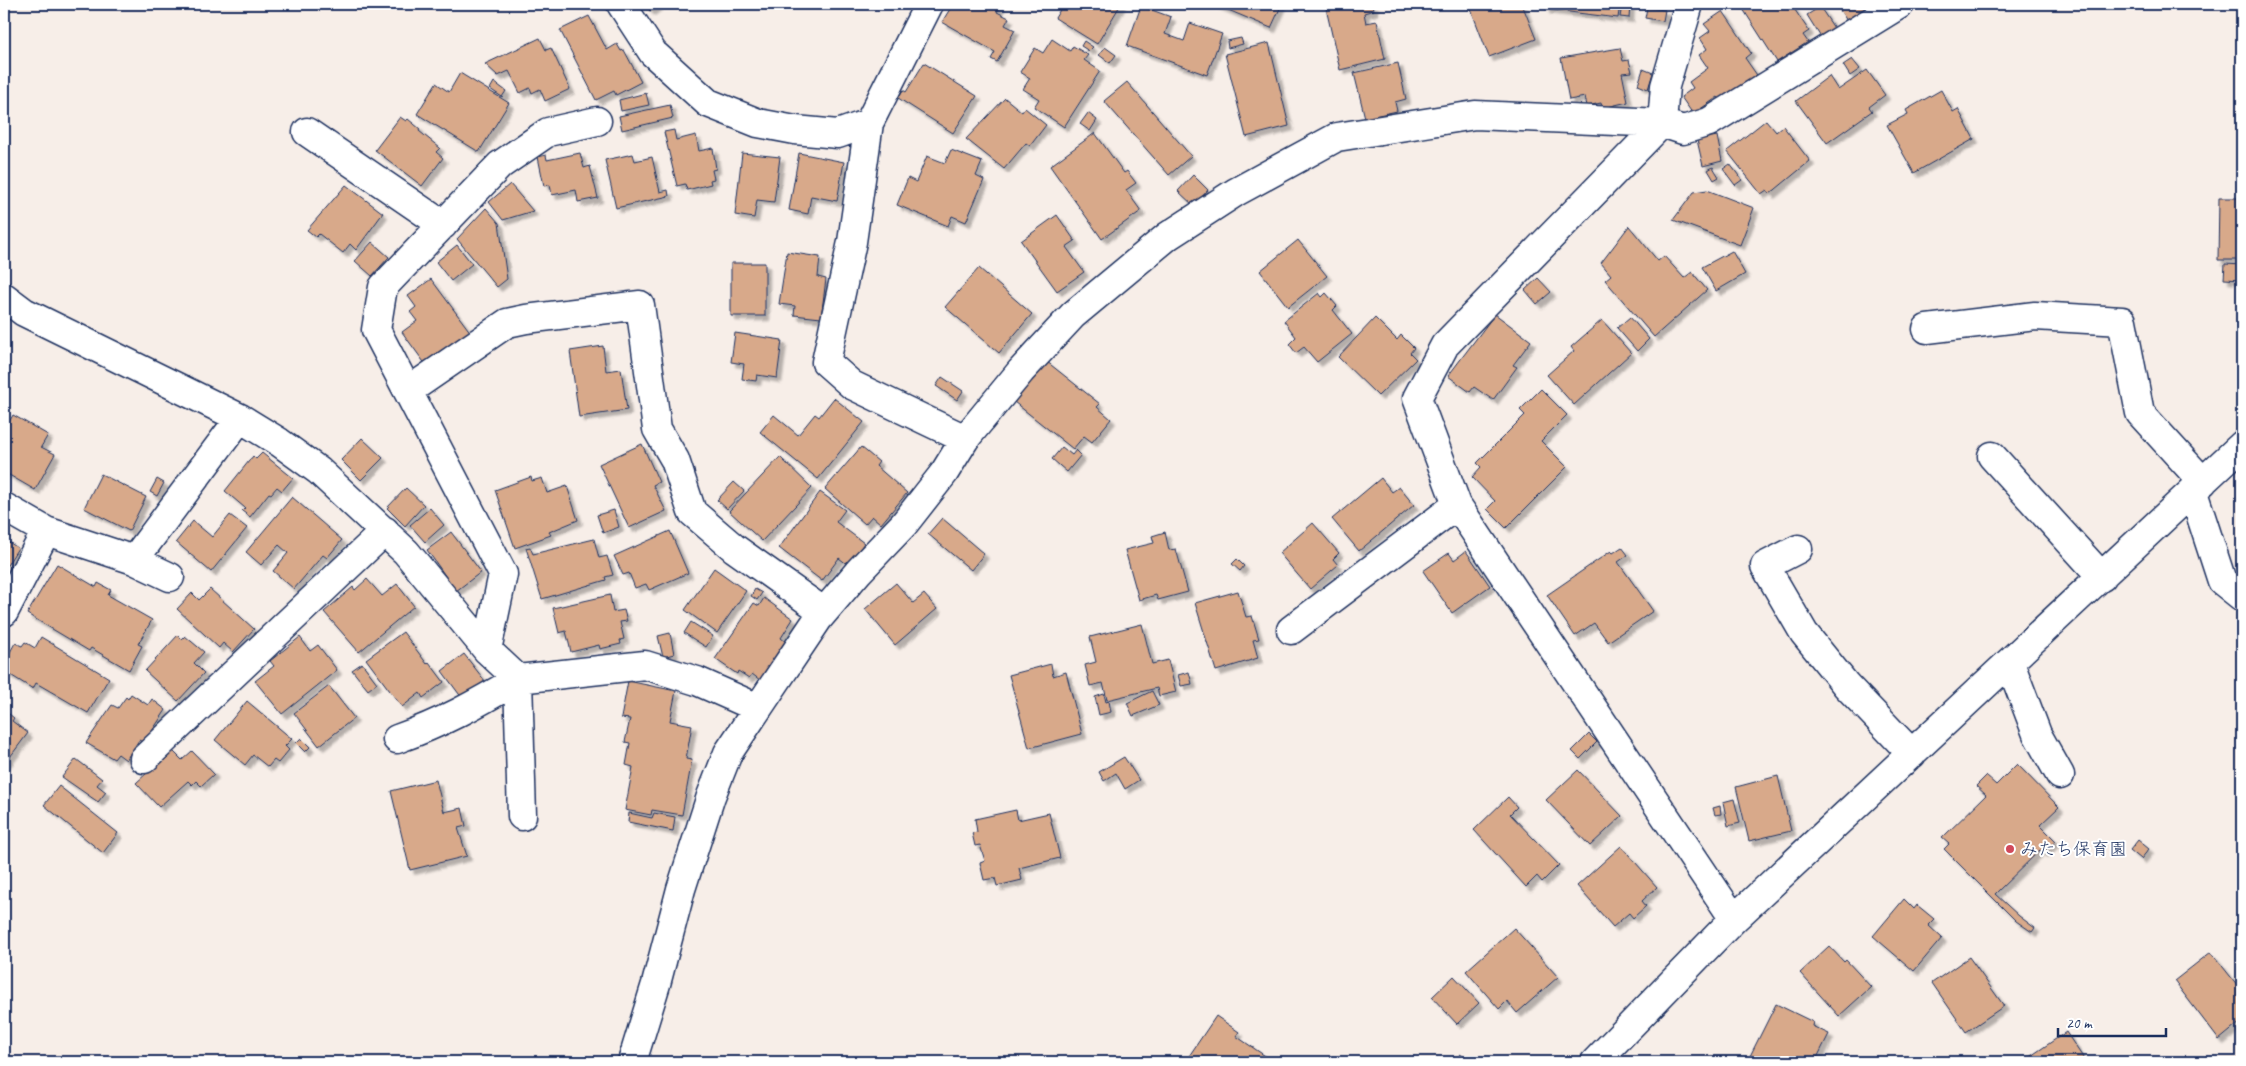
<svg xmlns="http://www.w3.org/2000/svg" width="2246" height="1066" font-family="Caveat,'Klee One',sans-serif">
<defs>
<filter id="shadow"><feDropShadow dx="4.5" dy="4.5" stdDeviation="1" flood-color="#0004"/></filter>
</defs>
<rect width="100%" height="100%" fill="#f7eee8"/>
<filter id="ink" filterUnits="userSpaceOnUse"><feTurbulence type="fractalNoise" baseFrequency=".02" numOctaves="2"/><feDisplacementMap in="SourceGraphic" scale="10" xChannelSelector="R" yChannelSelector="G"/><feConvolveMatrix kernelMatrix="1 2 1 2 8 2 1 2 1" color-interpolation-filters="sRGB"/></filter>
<g filter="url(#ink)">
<path fill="#d8a98a" stroke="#1b2f5e" filter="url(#shadow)" d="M644,4H659L650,11Z
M953,4H997L1000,6L997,12L1009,18L1005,25L1015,30L997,62L991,59L995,52L942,22Z
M1054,4H1121L1097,44L1055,18L1061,8Z
M1214,4H1282L1271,28Z
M1325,4H1373L1374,10L1364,13L1366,23L1377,21L1385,59L1340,70Z
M1469,4H1522L1536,39L1489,57Z
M1545,4H1620L1618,18L1545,9Z
M1752,4H1791L1809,31L1803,35L1808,42L1777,62L1743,9Z
M1836,4H1877L1847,21Z
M1622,5L1630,6L1629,18L1620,17Z
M1141,6L1171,17L1165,34L1184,41L1190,23L1222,34L1207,75L1127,46Z
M1820,7L1836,31L1822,39L1807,15Z
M1647,8L1665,10L1663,21L1645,18Z
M1723,11L1751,53L1745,58L1759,78L1722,103L1718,97L1693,114L1681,97L1693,88L1689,82L1708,68L1699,55L1707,49L1700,38L1710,31L1704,24Z
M589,16L607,50L617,44L621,51L624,50L641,82L616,95L614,91L596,100L560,30Z
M540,38L546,50L551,48L570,89L545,101L540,89L532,93L530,88L520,93L509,71L498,76L485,64Z
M1241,38L1243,44L1228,48L1227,41Z
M1052,39L1070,51L1073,46L1088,55L1084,60L1100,71L1064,127L1034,107L1039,99L1023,89L1030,78L1020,72L1035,48L1043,53Z
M1084,41L1093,47L1089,51L1081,46Z
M1269,43L1289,126L1246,137L1225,54Z
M1105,47L1116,55L1110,63L1099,55Z
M1620,48L1623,61L1629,60L1632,72L1622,73L1628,102L1602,108L1601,103L1587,106L1585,97L1569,100L1561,58Z
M1852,59L1860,69L1850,76L1843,65Z
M924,63L977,96L953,133L898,98L903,90L906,92Z
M1398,63L1406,99L1395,102L1397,111L1365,118L1354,73Z
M1643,69L1653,73L1648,89L1638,85Z
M1867,70L1885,95L1869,107L1872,111L1827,143L1796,101L1829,76L1838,90Z
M460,73L509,103L479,152L417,114L436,83L449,92Z
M494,82L506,91L502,97L490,89Z
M1127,82L1191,156L1169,175L1104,101Z
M1941,90L1953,112L1958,109L1974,139L1914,173L1887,125L1908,114L1906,110Z
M646,93L649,105L621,111L619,100Z
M1005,98L1022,112L1025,108L1046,125L1030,146L1026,143L1004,169L966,139Z
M670,105L673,118L622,130L619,116Z
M1088,113L1097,120L1090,131L1080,124Z
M400,117L406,121L408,119L420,129L419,131L440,148L436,152L443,158L422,186L375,150Z
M1766,120L1776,132L1783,126L1810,161L1770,194L1767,190L1761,194L1727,151Z
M674,130L676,140L696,135L699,151L713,148L716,169L712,170L714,179L710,180L711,184L687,190L685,184L677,186L664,132Z
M1095,133L1124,173L1127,171L1136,183L1126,190L1141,211L1102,239L1050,166Z
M1717,136L1722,161L1703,166L1697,140Z
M951,150L982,162L976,176L984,180L966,222L952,216L948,226L897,205L908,178L916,182L927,156L945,163Z
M580,153L584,168L590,166L598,198L578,202L576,190L552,195L550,185L544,186L538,157L546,155L547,160Z
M742,153L780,157L774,202L757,200L754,218L735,215Z
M799,153L844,162L837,201L811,196L808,214L789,210Z
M633,154L635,161L652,157L660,192L668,190L669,196L616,208L605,160Z
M1730,164L1742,180L1735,185L1723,169Z
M1713,167L1719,177L1714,180L1708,170Z
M1193,175L1208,190L1194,206L1178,191Z
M510,184L533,211L503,220L489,202Z
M346,185L383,213L356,250L350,244L343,253L319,234L316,237L307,230Z
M1707,190L1754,208L1740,245L1673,220L1694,192Z
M2219,198H2242V260H2218Z
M486,208L499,223L507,279L497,287L457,239Z
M1057,215L1075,241L1066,247L1084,272L1057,291L1021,241Z
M1629,226L1658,261L1664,256L1684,278L1692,272L1707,290L1654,337L1605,280L1611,275L1601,263Z
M1298,240L1327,276L1288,307L1260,271Z
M372,242L389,257L372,276L355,261Z
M457,245L472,264L451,281L436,262Z
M1732,251L1745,274L1716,291L1702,267Z
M787,252L820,257L818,277L826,279L821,318L794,315L795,306L779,304Z
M731,263H765V316H731Z
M2225,264L2242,265V280L2224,279Z
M979,268L1032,314L999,353L945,307Z
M1538,278L1551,292L1537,304L1525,290Z
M431,279L471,333L426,365L402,332L417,321L410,312L416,307L408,296Z
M1319,293L1322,297L1326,293L1337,306L1333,310L1352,334L1317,362L1304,347L1296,353L1289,344L1296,337L1284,321Z
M1495,314L1531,341L1513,365L1517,367L1493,400L1474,387L1470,392L1448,376Z
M1630,317L1649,339L1637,351L1617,328Z
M1375,318L1397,340L1401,335L1414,348L1410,353L1416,359L1378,396L1338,357Z
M1602,320L1631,353L1574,405L1547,375L1574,351L1571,347Z
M735,333L782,340L777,378L757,375L756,381L742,379L744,364L731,362Z
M603,346L606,371L621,369L627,410L579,417L570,351Z
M1046,361L1100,404L1097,407L1111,419L1092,442L1084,436L1073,449L1014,402Z
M942,377L963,391L957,400L936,386Z
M1541,389L1567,415L1541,441L1567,467L1506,528L1487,509L1495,501L1472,477L1481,467L1477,463L1525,415L1520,410Z
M834,398L864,422L818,479L760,432L774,415L798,435L815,414L819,417Z
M13,415L48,435L41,447L55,454L35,490L4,472V426L6,427Z
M362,438L383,458L361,480L341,460Z
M642,444L659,482L653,485L666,511L629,528L599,464Z
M861,447L879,462L876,466L907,493L881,524L872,516L865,524L825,489Z
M1062,447L1072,455L1076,450L1081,455L1067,472L1052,459Z
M262,453L293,478L282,491L277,487L271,494L269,493L250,517L242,511L245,508L225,491L253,456L256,459Z
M780,457L812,488L762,541L729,511Z
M101,474L146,497L129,531L84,508Z
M531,477L532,481L542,478L547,493L567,486L578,520L549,532L551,535L515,548L495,490Z
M1381,478L1392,492L1399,487L1414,505L1359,551L1332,519Z
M157,479L164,483L157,496L150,492Z
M734,482L744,491L727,509L717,500Z
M406,488L424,505L405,526L387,508Z
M820,492L845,510L836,522L864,543L848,565L839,558L822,581L779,548Z
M292,497L342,540L327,558L323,555L294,589L273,571L288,553L279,545L261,565L246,552Z
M430,508L444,525L425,542L410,525Z
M614,510L619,527L603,533L597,515Z
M230,515L247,528L211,572L176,542L193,521L212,537Z
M942,518L984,554L971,570L928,534Z
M1313,523L1339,553L1333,559L1338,565L1310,589L1279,553Z
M670,531L688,573L649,590L646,584L635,588L629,573L623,575L614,556Z
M451,532L481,572L456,591L427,550Z
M1165,532L1169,550L1176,549L1188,592L1158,600L1156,595L1139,600L1125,550L1154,543L1152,536Z
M4,539L18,548L6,567L4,565Z
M594,539L599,558L607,556L613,575L605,577L606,580L542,599L526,548L530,547L533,554Z
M1622,547L1628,555L1618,562L1653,611L1608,642L1594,623L1575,636L1547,595L1611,551L1613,553Z
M1466,551L1490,586L1452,613L1423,571L1449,553L1454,560Z
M1237,559L1244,566L1240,571L1232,564Z
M57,564L96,587L98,583L111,590L108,595L152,620L138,644L142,646L129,670L91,648L89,651L27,614Z
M714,568L746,591L717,633L685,610Z
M367,579L382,596L397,584L414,606L359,652L324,612L353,587L355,590Z
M896,583L913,603L924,594L937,609L895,645L865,609Z
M210,589L254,629L233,652L223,643L219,648L177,609L192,593L199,600Z
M755,589L762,593L757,600L751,596Z
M1238,591L1246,617L1252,616L1259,639L1253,640L1258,658L1216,671L1195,603Z
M610,595L613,612L624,610L627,621L620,622L624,639L620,640L621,644L600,649L599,645L571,652L566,631L559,633L553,608Z
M764,598L793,619L781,638L786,642L760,680L752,674L749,678L738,671L737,674L715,659L754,603L759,606Z
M691,622L713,636L706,647L684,633Z
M1142,624L1152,664L1168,660L1176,692L1159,696L1157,688L1107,700L1103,683L1090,686L1085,665L1096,662L1090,637Z
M403,632L427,664L429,662L444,682L423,698L420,693L402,707L366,659Z
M670,633L674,654L663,657L658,636Z
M178,635L182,639L185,636L204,652L194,663L204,673L178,701L145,671Z
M41,637L109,678L88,713L36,683L33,689L4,671V663L15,643L22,646L25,642L35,648Z
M300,637L310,651L318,645L337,670L282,714L255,681L274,666L270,661Z
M464,654L485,681L462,698L442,671Z
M362,663L377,683L368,690L352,670Z
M1051,664L1053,676L1066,672L1082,734L1029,748L1009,675Z
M1189,672L1192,684L1181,686L1178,675Z
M628,681L676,691L670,721L692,725L686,759L692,760L682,815L652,810L651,815L625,810L633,767L626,765L630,743L625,742L630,719L621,718Z
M329,686L354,718L319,746L294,713Z
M1152,691L1159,705L1133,716L1127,703Z
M131,694L148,705L152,699L166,710L144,743L139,740L126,760L118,754L114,759L86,743L112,705L118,708L126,697L128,699Z
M1104,694L1106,702L1109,701L1111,712L1099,715L1095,697Z
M247,701L292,739L285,746L289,750L278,763L274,760L268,767L253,755L245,765L215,740Z
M4,710L14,718L12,721L28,733L4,765Z
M1589,734L1597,742L1580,759L1572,751Z
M301,738L310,747L305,752L296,743Z
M172,750L182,760L192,751L214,774L201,786L196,781L192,785L188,781L159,807L136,783Z
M1124,757L1139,780L1125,789L1116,773L1104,781L1099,772Z
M76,759L102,779L97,785L106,792L98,802L62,777Z
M2017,764L2059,807L2040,825L2056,841L2043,853L2040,850L1995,894L2019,916L2035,928L2032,932L2016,921L1944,849L1949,844L1942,838L1986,795L1976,786L1986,776L1996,785Z
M1578,770L1622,816L1590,846L1546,800Z
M1778,776L1791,831L1749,841L1736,787Z
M436,780L444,812L462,808L466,826L458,828L467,856L410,870L391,791Z
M59,786L118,833L103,853L44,805Z
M1508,797L1517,807L1510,814L1559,865L1542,882L1537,876L1526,887L1474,830Z
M1734,799L1740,823L1728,826L1723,802Z
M1720,806L1721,814L1715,815L1713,808Z
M1016,810L1018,820L1049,813L1060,858L1019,868L1022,880L997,886L995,878L984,880L980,863L985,861L980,845L975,846L972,833L977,832L975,819Z
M629,813L652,818L654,813L675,817L673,831L628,822Z
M2138,840L2149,849L2141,859L2130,850Z
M1621,846L1657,887L1642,901L1646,906L1633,918L1629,913L1613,927L1577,886Z
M1904,899L1914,909L1917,905L1934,919L1928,925L1942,938L1914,971L1873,936Z
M1514,928L1558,977L1517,1013L1507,1001L1499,1009L1466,971Z
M1829,946L1844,962L1846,960L1871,987L1839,1016L1800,973Z
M2211,952L2242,991V1021L2219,1040L2174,981Z
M1969,957L2004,1006L1966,1032L1932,983Z
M1454,976L1479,1003L1457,1024L1432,997Z
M1776,1004L1813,1022L1812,1026L1829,1034L1815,1062H1747Z
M1216,1016L1239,1032L1236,1036L1274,1062H1185Z
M2066,1032L2086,1062H2022Z
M1460,1054L1472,1062H1455Z"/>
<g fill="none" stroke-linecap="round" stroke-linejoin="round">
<g stroke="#1b2f5e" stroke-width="31">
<path id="street" d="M621,4L653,53L708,103L758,123L795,130L838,134L869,123
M929,4L869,123L852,242L826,362L852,385L965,439
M1689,4L1665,86L1662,123L1445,345L1417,398L1457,505L1734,919
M307,132L443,225
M4,297L24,312L240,418L279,442L319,471L406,552L487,650L518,679L645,665L697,681L758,708
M1927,329L2035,316L2122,321L2140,413L2203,482
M408,391L507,323L526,319L640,305L657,429L675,460L692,512L734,548L824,612
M1992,456L2102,577
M2193,492L2222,581L2242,597
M4,507L46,531L134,560L170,577
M1798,549L1765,566L1804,633L1846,685L1912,754
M134,560L240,418
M4,612L46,531
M1291,630L1457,505
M487,650L503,574L376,330L383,287L500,165L548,132L597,121
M2010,663L2037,734L2060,775
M397,739C442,723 477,704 518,679L522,816
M144,759L385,531
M632,1062L656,984L681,889L711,796L728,753L818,619L859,571L904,524L944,473L965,439L1021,371L1073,315L1168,236L1236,192L1337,137L1475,115L1662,123L1683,130L1709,122L1900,4
M1595,1062L1734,919L2242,445"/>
</g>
<use href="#street" stroke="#fff" stroke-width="28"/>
</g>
</g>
<circle fill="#d1495b" stroke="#fff" stroke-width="2" cx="2010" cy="849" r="5"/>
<g text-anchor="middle" stroke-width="4" stroke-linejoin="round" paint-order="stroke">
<g font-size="18" fill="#1b2f5e" stroke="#fff" text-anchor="start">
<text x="2020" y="855">みたち保育園</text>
</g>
</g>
<rect width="2246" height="1066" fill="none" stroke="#fff" stroke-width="20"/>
<rect x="10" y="10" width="2226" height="1046" fill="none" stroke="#1b2f5e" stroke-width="2" filter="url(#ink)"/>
<path d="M2058 1028v8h108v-8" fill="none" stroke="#1b2f5e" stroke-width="2.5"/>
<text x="2066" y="1028" font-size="15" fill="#1b2f5e" stroke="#ffffff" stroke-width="4" paint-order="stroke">20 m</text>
</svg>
